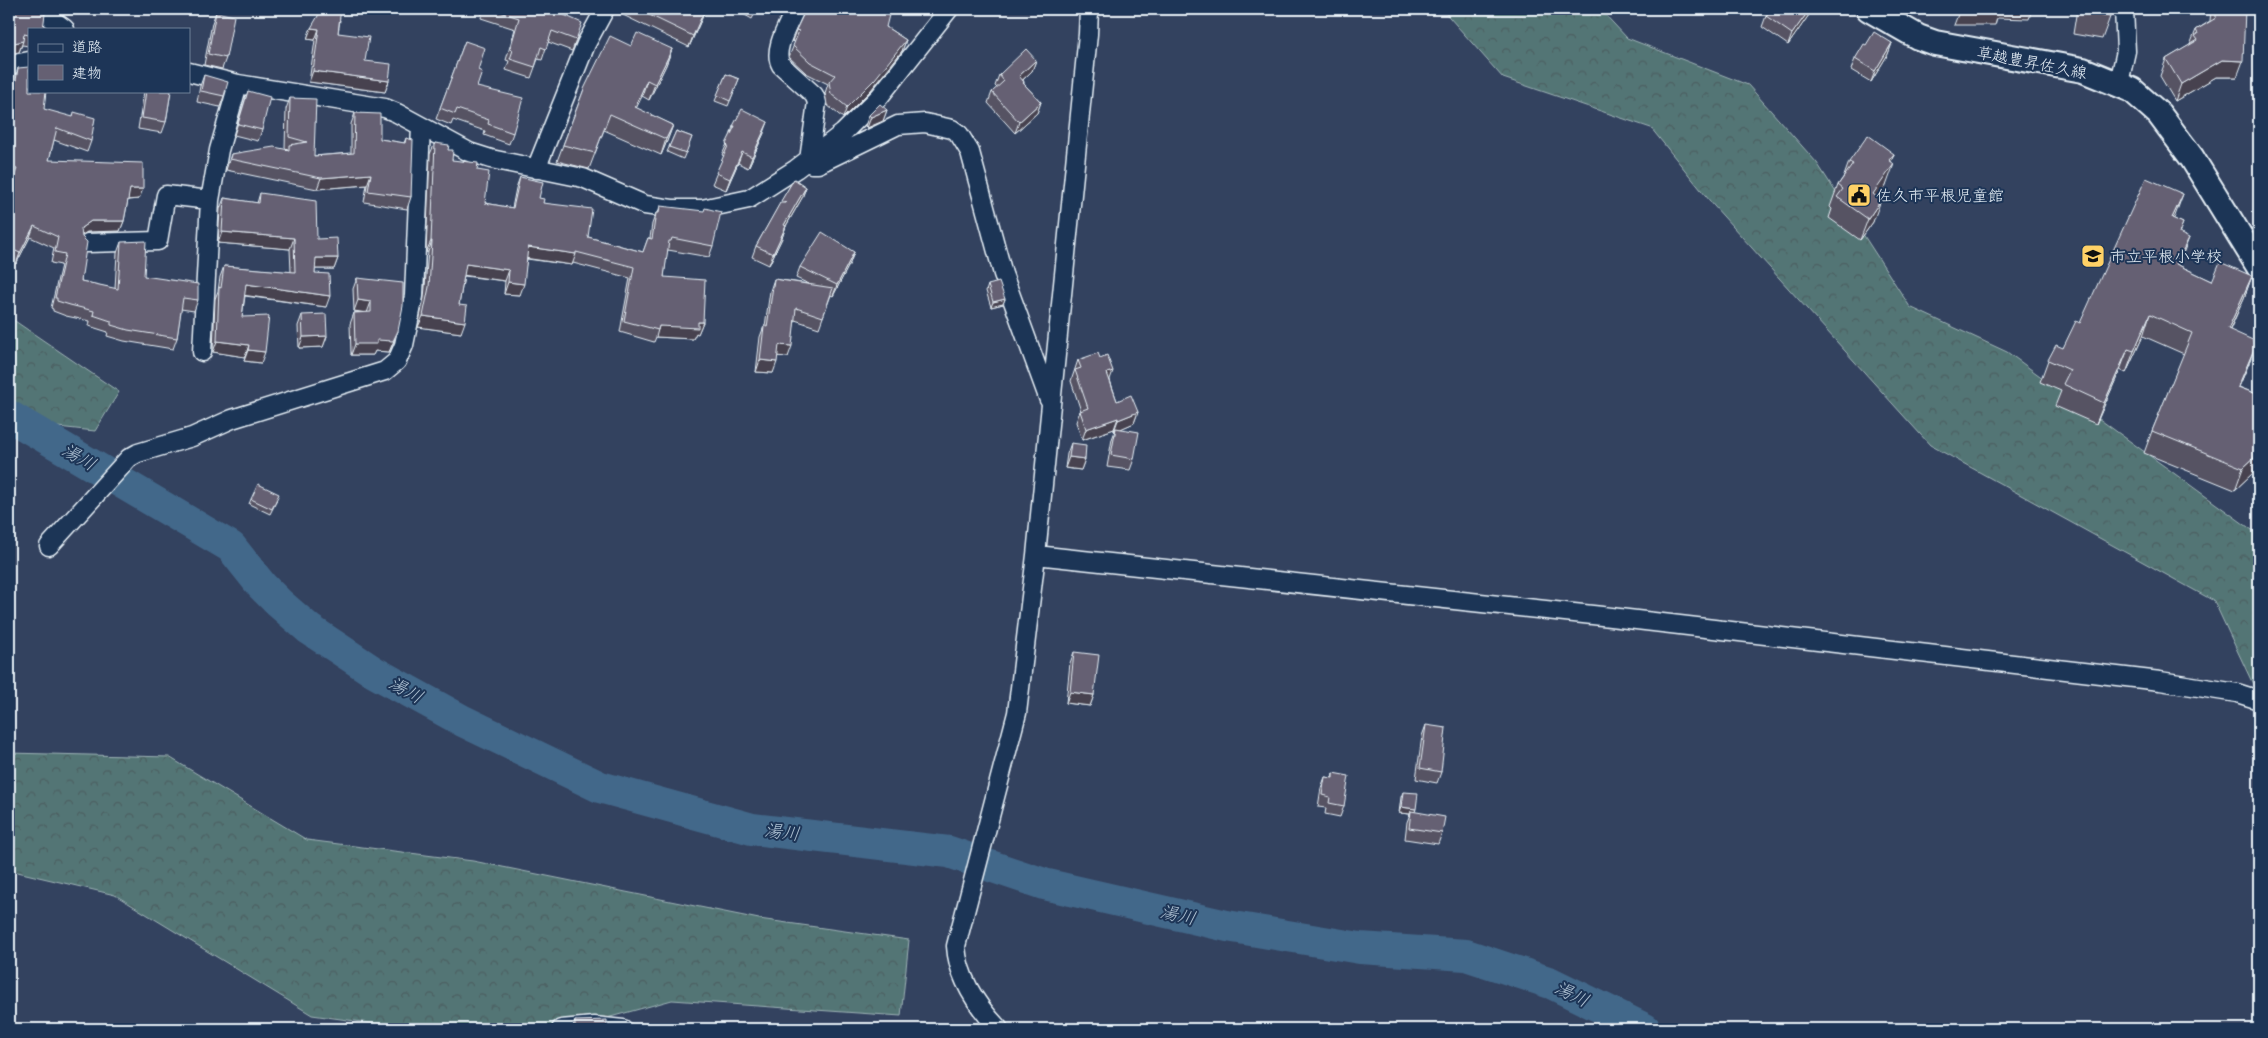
<svg xmlns="http://www.w3.org/2000/svg" width="2268" height="1038" font-family="Mynerve,'Klee One',sans-serif">
<defs>
<pattern id="forest-crowns" width="20" height="18" patternUnits="userSpaceOnUse" patternTransform="scale(1.25)"><rect width="20" height="18" fill="#537575"/><path d="M2 6a3 3 0 1 1 6 0M12 15a3 3 0 1 1 6 0" fill="none" stroke="#4c5e60"/></pattern>
</defs>
<rect width="100%" height="100%" fill="#33425f"/>
<filter id="ink" filterUnits="userSpaceOnUse"><feTurbulence type="fractalNoise" baseFrequency=".02" numOctaves="2"/><feDisplacementMap in="SourceGraphic" scale="10" xChannelSelector="R" yChannelSelector="G"/><feConvolveMatrix kernelMatrix="1 2 1 2 8 2 1 2 1" color-interpolation-filters="sRGB"/></filter>
<g filter="url(#ink)">
<path fill="url(#forest-crowns)" stroke="#9eb3b6" d="M1442,9H1600L1627,38L1748,85L1817,163L1910,307L2007,352L2259,535V697L2214,601L1930,445L1714,206L1651,128L1503,78Z
M9,317L119,392L95,431L48,426L9,401Z
M9,753L169,757L307,840L473,861L759,919L909,940L901,1016L672,1000L567,1029H413L312,1015L115,895L9,870Z"/>
<g fill="none" stroke-linecap="round" stroke-linejoin="round">
<path stroke="#43688a" stroke-width="32" d="M9,416L231,547L262,586L279,603L309,629L374,672L463,721L600,787L752,829L949,852L1044,884L1227,926L1360,948L1466,955L1551,983L1645,1029"/>
<g stroke="#e8f1f8" stroke-width="21">
<path id="street" d="M38,9L65,29
M795,9C789,24 772,50 781,65L814,95L817,102L809,160L812,164H818L898,125L925,123L952,129L959,134L970,152L1003,274L1049,400
M9,65L29,61
M189,72L238,84L385,108L397,113L469,152L491,159L583,178L645,205L672,209H702L749,199L796,169L843,133L880,96L949,9
M2119,83L2126,51L2124,9
M536,169L586,44L605,9
M87,243L158,241L166,195L210,200
M202,352L210,200L219,150L238,84
M49,546L129,458L138,453L192,437L232,419L385,371L397,361L404,345L414,296L421,126
M1036,555L1602,616L2160,681L2237,693L2259,700
M561,1029L594,1026L623,1029
M999,1029C977,1006 958,978 956,946L1017,713L1036,555L1088,34L1089,9"/>
</g>
<g stroke="#e8f1f8" stroke-width="28">
<path id="secondary" d="M1869,9L1918,37L1935,43L2083,70L2132,90L2159,114L2192,158L2259,267"/>
</g>
<use href="#street" stroke="#1d3557" stroke-width="18"/>
<use href="#secondary" stroke="#1d3557" stroke-width="24"/>
</g>
<path fill="#575363" stroke="#e8f1f8" d="M483,9H567L564,15L578,35L572,51L548,42L542,60L538,59L531,78L506,70L509,61L506,60L515,29L481,18Z
M625,9H706L689,47L623,15Z
M734,9H762L760,13L756,11L752,19Z
M855,9H878L886,27L906,40L902,51L871,90L843,118L827,105L825,93L828,84L806,73L789,57L795,42L792,41L796,30L854,11Z
M1813,9L1788,45L1762,27L1766,16Z
M2077,9H2111L2110,17L2102,39L2073,34Z
M2211,9H2245L2237,77H2216L2175,101L2160,76L2166,59L2190,45L2196,30L2210,21Z
M216,12L226,58L222,69L204,65L212,23Z
M340,20L338,33L365,61L389,81L385,92L309,82L315,40L307,39L311,28Z
M29,29V46L22,45L19,52L9,54Z
M465,41L478,70L477,87L513,133L509,144L484,135L485,131L453,120L451,125L436,119Z
M1892,43L1888,54L1871,82L1851,70L1855,59L1866,45Z
M631,46L672,49L666,65L649,100L642,96L636,108L673,125L667,141L661,155L604,130L589,169L557,161L584,89Z
M1036,60L1032,71L1023,80L1024,82V84L1041,102L1037,113L1015,133L988,103L992,92L997,88L995,86L999,75Z
M18,68L44,109L91,141L87,152L54,140L49,160L139,199L128,200L124,221L120,231L87,232L82,236L81,281L115,289L117,253L121,242L144,276L198,300L194,311L181,309L177,338L173,349L124,341L107,336L108,332L89,326L90,321L66,316L53,311V309L51,308L61,265L51,263L54,248L30,237L16,264L9,261V190L13,179L9,178V79L14,81Z
M726,74L739,79L728,106L715,101Z
M204,75L224,96L220,107L197,102L200,86Z
M144,91H171L166,122L162,133L138,129Z
M248,91L262,130L258,141L234,135Z
M290,98L314,156L351,153V124L355,113L380,139L404,143L406,138L411,197L407,209L364,202L367,185L317,189L226,170L231,154L287,150L288,149L285,148L286,109Z
M887,110L883,121L867,128L865,126L869,115Z
M733,126L764,133L748,168L738,163L726,190L712,184L724,156L722,155L730,137Z
M676,131L692,137L683,159L667,152Z
M435,143L448,150L452,160L477,170L485,203L512,208L516,188L520,177L543,203L588,237L643,252L648,238H650L652,224L656,213H658L660,206L713,246L709,257L668,250L667,252L664,277L703,322L698,334L696,333L693,339L656,337L654,342L620,332L630,278L573,263L572,265L527,259L520,295L504,294L505,281L464,276L459,305L461,333L418,327L424,298L428,252H426L430,154Z
M1894,154L1891,162L1886,186L1878,198L1873,222L1860,240L1829,218L1832,209L1830,207L1838,185L1844,176L1849,162Z
M794,179L806,187L802,198L786,226L782,238L769,265L752,257L756,246Z
M260,193L338,258L334,269H315V273L326,307L245,296L242,317L261,363L244,361L245,357L213,352L215,299L218,291L220,277L224,266L291,272L290,249L218,243L220,209L224,198L257,203Z
M2174,219L2183,223L2179,233L2181,259L2178,265L2212,281L2252,276L2244,298L2230,330L2249,363L2239,387L2259,395V458L2253,473L2235,490L2144,453L2152,431L2184,354L2143,336L2126,373L2120,370L2096,424L2055,406L2061,391L2040,382L2048,360L2063,348L2080,323Z
M854,252L850,263L833,296L831,295L819,328L795,320L788,357L777,356L773,373L756,372L760,337L764,326H765L770,291L774,279L809,284L796,278L800,267Z
M357,278L398,331L389,352L375,351L373,355H351L350,324L354,313L362,312L354,311L353,289Z
M988,285L1005,299L1003,304L991,307L986,291Z
M302,315L327,336L323,347L299,348L298,326Z
M1100,358L1110,380L1117,401L1138,412L1134,423L1120,429L1134,459L1130,470L1107,467L1112,439L1115,431H1114V429L1082,440L1076,422L1080,411H1081L1071,381L1078,360Z
M1071,443L1085,459L1081,470L1065,468L1067,454Z
M251,499L277,500L270,514L249,504Z
M1074,652L1094,695L1090,706L1066,703L1070,663Z
M1426,725L1441,772L1437,783L1416,779L1422,736Z
M1333,773L1344,806L1340,817L1325,814L1326,808L1318,807L1321,788L1325,777L1332,778Z
M1403,792L1415,812L1442,833L1438,844L1405,839L1407,822L1410,814L1399,813L1401,797Z
M575,1021L607,1029H572Z"/>
<path fill="#474350" stroke="#e8f1f8" d="M705,9H706L689,47L693,36Z
M1810,9H1813L1788,45L1792,34Z
M1960,9H2032L2029,19L1997,18L1995,25H1954Z
M311,28L319,29L315,40L307,39Z
M906,40L902,51L871,90L843,118L847,107Z
M23,41L19,52L9,54V45L10,44Z
M1892,43L1888,54L1871,82L1875,71Z
M672,49L666,65L649,100L655,84Z
M1036,60L1032,71L1015,87L1019,76Z
M2222,60L2243,61L2237,77H2216L2175,101L2181,84Z
M313,71L389,81L385,92L309,82Z
M647,80L642,96L629,123L635,107Z
M1041,102L1037,113L1015,133L1019,122Z
M887,110L883,121L867,128L871,117Z
M768,122L764,133L748,168L752,157Z
M673,125L667,141L661,155L666,139Z
M742,152L738,163L726,190L730,179Z
M1894,154L1886,174L1894,164L1886,186L1865,216L1873,194L1889,160Z
M371,174L367,185L317,189L321,178Z
M806,187L802,198L780,236L784,225Z
M130,189H143L139,199L126,200Z
M2183,194L2175,216L2164,240L2172,218Z
M1881,200L1873,222L1860,240L1868,219Z
M91,221H124L120,231L87,232L77,238L81,228Z
M34,226L30,237L16,264L20,253Z
M786,226L782,238L769,265L773,254Z
M222,232L294,238L290,249L218,243Z
M2189,238L2181,259L2169,286L2176,264Z
M431,241H432L428,252H426Z
M528,247L576,254L572,265L524,258Z
M854,252L850,263L833,296L837,285Z
M316,258H338L334,269H312Z
M466,264L509,270L505,281L462,275Z
M2252,276L2244,298L2220,351L2228,329Z
M508,282L524,284L520,295L504,294Z
M246,284L330,296L326,307L242,295Z
M1005,299L1003,304L991,307L993,302Z
M358,300L371,302L367,313L354,311Z
M2150,314L2143,336L2126,373L2134,351Z
M423,316L465,322L461,333L418,327Z
M698,322H703L698,334L696,333L693,339L656,337L659,326Z
M398,331L389,352L375,351L373,355H351L355,344L377,340Z
M327,336L323,347L299,348L303,337Z
M217,341L249,345L245,357L213,352Z
M2257,342L2249,363L2230,408L2238,387Z
M779,345L792,346L788,357L775,356Z
M2128,349L2120,370L2096,424L2104,403Z
M248,350L265,352L261,363L244,361Z
M760,360L777,362L773,373L756,372Z
M1113,371L1109,382L1107,373Z
M1138,412L1134,423L1116,431V428L1115,431H1114L1118,420Z
M1118,418L1114,429L1082,440L1086,429Z
M2259,453V458L2253,473L2235,490L2243,468Z
M1069,457L1085,459L1081,470L1065,468Z
M1070,692L1094,695L1090,706L1066,703Z
M1401,807L1416,809L1414,814L1411,811L1410,814L1399,813Z"/>
<path fill="#656073" stroke="#e8f1f8" d="M9,9H34L40,10L45,14L43,29H29V35L24,34L23,41L10,44L9,45Z
M322,9H344L340,16L338,33L369,37L365,61L391,64L389,81L313,71L319,29L311,28Z
M490,9H567L564,15L582,23L576,40L552,31L546,49L541,47L535,67L510,59L513,50L510,49L519,18Z
M637,9H705L693,36Z
M806,9H850L855,11V9H878L890,11L886,27L906,40L875,79L847,107L831,94L829,82L835,75L810,62L793,46L799,31L796,30Z
M1771,9H1810L1792,34L1766,16Z
M2081,9H2111L2110,17L2081,13Z
M2216,9H2245L2243,61L2222,60L2181,84L2166,59L2198,40L2195,36L2198,34L2196,30L2216,18Z
M216,12L234,16L226,58L208,54Z
M1874,32L1892,43L1875,71L1855,59L1864,44L1866,45Z
M637,33L672,49L655,84L647,80L635,107L673,125L666,139L610,114L595,153L563,145L584,89L610,36L631,46Z
M465,41L485,48L478,70L482,72L477,87L523,98L513,133L488,124L489,120L457,109L455,114L440,108Z
M1026,49L1036,60L1019,76L1024,82L1023,83L1041,102L1019,122L992,92L1004,81L999,75Z
M29,67V91H46L44,109L73,117L74,112L95,118L91,141L57,128L49,160L143,163V189H130L124,221H91L81,228L82,237L87,242L81,281L118,289L121,242L146,241L144,276L198,284V300L183,298L177,338L128,330L111,325V321L93,315L94,311L70,305L57,301V298H55L65,254L55,252L58,237L34,226L20,253L9,248V212L14,202L9,200V190L17,169L9,167V79L16,81L18,68Z
M726,74L739,79L730,101L717,95Z
M204,75L228,82L224,96L201,91Z
M146,91H171L166,122L142,118Z
M248,91L270,97L262,130L238,124Z
M290,98L316,99L314,156L354,153L355,113L380,114V139L405,143L406,138L413,140L411,197L368,191L371,174L321,178L230,159L231,154L274,147L289,150V145L307,142L289,137Z
M880,104L887,110L871,117L869,115Z
M742,109L768,122L752,157L742,152L730,179L716,173L728,146L726,144L735,126H733Z
M676,131L692,137L686,153L669,147Z
M1868,135L1894,154L1889,160L1894,164L1873,194L1881,200L1868,219L1837,197L1843,189L1838,185L1853,164L1849,162Z
M435,143L449,145L448,150H453L452,160L478,163L477,170L489,172L485,203L513,208L520,177L543,182L539,198L544,199L543,203L592,209L588,237L643,252L648,238L652,239L656,213H659L660,206L704,211L705,208L721,212L713,246L672,238L671,241H669L664,277L705,280L703,322H698V328L659,326L658,330L624,321L634,267L576,252V254L528,247L524,284L508,282L509,270L466,264L459,305L467,306L465,322L423,316L429,287L432,241H431Z
M2146,178L2183,194L2172,218L2183,223L2179,233L2189,238L2176,264L2212,281L2220,262L2252,276L2228,329L2257,342L2238,387L2259,395V453L2243,468L2152,431L2192,333L2150,314L2134,351L2128,349L2104,403L2063,384L2070,370L2048,360L2056,345L2063,348L2076,321L2080,323Z
M794,179L806,187L784,225L786,226L773,254L756,246L780,203H786L781,201Z
M260,193L316,201L317,239L337,238L338,258H316L315,273L329,274L330,296L246,284L242,317L269,316L265,352L248,350L249,345L217,341L219,287L221,288L224,266L295,272L294,238L222,232L224,198L259,203Z
M822,232L854,252L837,285L800,267Z
M357,278L403,283V306L398,331L393,341L377,340V344H355L354,313L371,312V302L358,300Z
M774,279L833,288L823,317L796,308L792,346L779,345L777,362L760,360L764,326L767,327Z
M999,282L1005,299L993,302L988,285Z
M326,314L327,336L303,337L302,315Z
M1098,353L1100,358L1107,355L1113,371L1107,373L1117,401L1131,395L1138,412L1118,420V418L1086,429L1080,411L1088,408L1075,370L1081,368L1078,360Z
M1116,428L1139,432L1134,459L1111,455Z
M1071,443L1086,445L1085,459L1069,457Z
M258,484L279,494L272,509L251,499Z
M1074,652L1099,655L1094,695L1070,692Z
M1426,725L1446,728L1441,772L1420,768Z
M1333,773L1349,776L1344,806L1329,803L1330,797L1322,795L1325,777L1333,778Z
M1403,792L1418,793L1416,809L1401,807Z
M1411,811L1445,817L1442,833L1409,828Z
M607,1020V1029H575V1021Z"/>
</g>
<defs>
<g id="civic-square" transform="scale(1.25)"><rect x="-9" y="-9" width="18" height="18" rx="4" fill="#ffd166" stroke="#1d3557"/><path d="M-.6-6.5H3V-4.5H.6V-3L4-1V1h2V6H-6V1h2V-1L-.6-3ZM-1.2 2.5V6h2.4V2.5Z" fill="#111"/></g>
<g id="school-square" transform="scale(1.25)"><rect x="-9" y="-9" width="18" height="18" rx="4" fill="#ffd166" stroke="#1d3557"/><path d="M0-5L7-2L0 1L-7-2ZM-4 1L0 2.5L4 1V4Q0 6-4 4Z" fill="#111"/></g>
</defs>
<g fill-rule="evenodd">
<use href="#civic-square" x="1859" y="195"/>
<use href="#school-square" x="2093" y="256"/>
</g>
<g text-anchor="middle" stroke-width="4" stroke-linejoin="round" paint-order="stroke">
<g font-size="16" fill="#e8f1f8" stroke="#1d3557">
<text transform="translate(2032 62) rotate(11)" y="6">草越豊昇佐久線</text>
</g>
<g font-size="16" fill="#e8f1f8" stroke="#1d3557" text-anchor="start">
<text x="1876" y="201">佐久市平根児童館</text>
<text x="2110" y="262">市立平根小学校</text>
</g>
<g font-size="18" font-style="italic" fill="#aec1d2" stroke="#1d3557">
<text transform="translate(79 457) rotate(30)" y="6">湯川</text>
<text transform="translate(406 690) rotate(29)" y="6">湯川</text>
<text transform="translate(782 832) rotate(7)" y="6">湯川</text>
<text transform="translate(1178 915) rotate(13)" y="6">湯川</text>
<text transform="translate(1572 994) rotate(26)" y="6">湯川</text>
</g>
</g>
<rect width="2268" height="1038" fill="none" stroke="#1d3557" stroke-width="30"/>
<rect x="15" y="15" width="2238" height="1008" fill="none" stroke="#e8f1f8" stroke-width="2" filter="url(#ink)"/>
<rect x="28" y="28" width="162" height="65" fill="#1d3557" stroke="#6e8097"/>
<rect x="38" y="44" width="25" height="8" fill="#1d3557" stroke="#6e8097"/>
<text x="72" y="52" font-size="15" fill="#e8f1f8">道路</text>
<rect x="38" y="65" width="25" height="15" fill="#656073" stroke="#6e8097"/>
<text x="72" y="78" font-size="15" fill="#e8f1f8">建物</text>
</svg>
